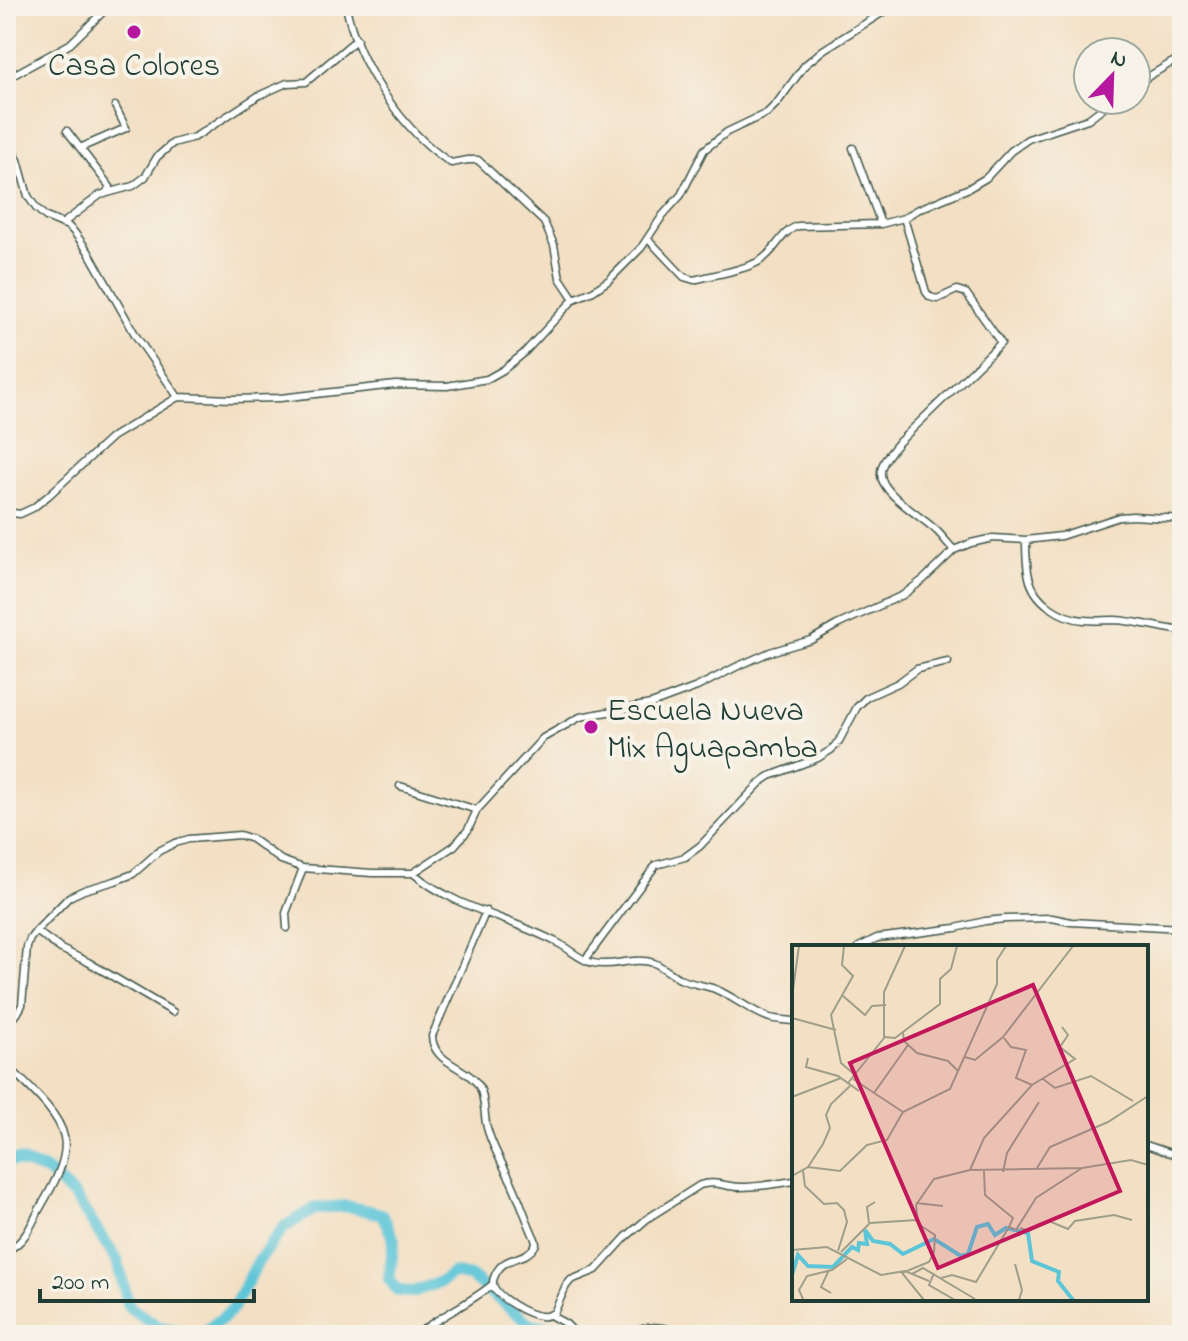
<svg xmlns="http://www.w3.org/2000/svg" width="1188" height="1341" font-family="'Indie Flower',sans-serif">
<rect width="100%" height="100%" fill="#f7f3e8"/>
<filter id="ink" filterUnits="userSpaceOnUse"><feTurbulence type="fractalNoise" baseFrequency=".0125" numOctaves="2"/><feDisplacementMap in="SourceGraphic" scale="16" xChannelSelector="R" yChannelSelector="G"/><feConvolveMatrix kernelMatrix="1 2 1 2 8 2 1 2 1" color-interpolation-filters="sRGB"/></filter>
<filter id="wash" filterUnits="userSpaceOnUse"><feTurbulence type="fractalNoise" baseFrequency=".006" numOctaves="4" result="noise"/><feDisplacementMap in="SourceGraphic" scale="32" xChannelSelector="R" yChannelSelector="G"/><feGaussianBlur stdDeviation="1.8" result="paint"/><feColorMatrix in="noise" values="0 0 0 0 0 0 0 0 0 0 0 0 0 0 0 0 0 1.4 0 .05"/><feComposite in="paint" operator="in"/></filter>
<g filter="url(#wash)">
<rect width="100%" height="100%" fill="#f3dfc3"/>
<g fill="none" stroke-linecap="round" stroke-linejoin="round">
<path stroke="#5cc5d8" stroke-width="12" d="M6,1162L16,1160L47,1171L75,1197L117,1260L129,1307L159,1327L199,1335
M201,1335L232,1310L259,1260L284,1227L316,1208L347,1206L382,1214L394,1240L389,1279L398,1291L413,1292L442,1281L453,1273L471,1277L530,1324L561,1329L565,1335"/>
</g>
</g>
<g filter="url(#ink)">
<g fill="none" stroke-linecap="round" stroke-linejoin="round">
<g stroke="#3f5549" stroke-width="9">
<path id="street" d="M346,6C357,63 402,131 451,163L468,160H478L544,222L554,245L560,278L574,299
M6,79L70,44L109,6
M1136,84L1171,63L1182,58
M67,131L110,187L105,194
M6,140L18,160L28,196L36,208L46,217L68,226L74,232L88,251L136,336L178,397
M80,148L126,128L115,106
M853,148L881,224
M904,218L926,292L930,297L937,299L957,290L966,293L1001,343L899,442C892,451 880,463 881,474C881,494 924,518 937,531C943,537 948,544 954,550
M62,224L100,195L133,186L145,177L157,157L173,143L195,137L258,96L287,83L306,82L357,39
M648,239L684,277L694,280C711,275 747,270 761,260C776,251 781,231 798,226L881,224L904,218L917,210L969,188L986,178L1011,151L1028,139L1088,119L1113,100
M6,512L20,514L33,508L48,496L112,437L178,397L233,399L280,398L395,385L447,386L487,379L503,370L523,354L574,299L593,291L609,280L641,248L663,215L681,195L704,150L727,132L767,113L777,103L805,65L823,50L893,6
M1026,540C1026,552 1026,565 1029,577C1034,601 1060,618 1084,620C1094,621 1104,620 1115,620C1137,621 1160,628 1182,631
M400,786L477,810
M413,873C453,907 510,918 556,942C569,948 579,960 593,963C613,968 633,956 654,963C663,967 671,974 680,979C691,984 704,985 715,989C734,997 750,1011 770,1018C777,1020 786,1020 794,1021
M486,911L432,1036C433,1065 468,1065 480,1088C486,1101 483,1117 488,1131C493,1148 503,1165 511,1181C520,1200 526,1220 535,1239L536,1244C526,1263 507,1253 496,1273C494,1277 492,1280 493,1285C497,1298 528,1315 541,1316C547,1317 549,1315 554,1313L566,1286L571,1280L596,1270L626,1237L648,1218L700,1185C715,1180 725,1187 740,1187C758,1187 776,1184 794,1181
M287,928L286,913L303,868
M36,931L61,949L88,962L173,1012
M859,947L877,938L956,928L985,921L1006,919L1052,918L1071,922L1182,928
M585,960L656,865L685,857L700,846L761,782L770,776L818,758L831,750L839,741L857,707L867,697L898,683L917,669L948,662
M6,1023L17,1014L22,1005L27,947L30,939L36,931L69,897L84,890L115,881L133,874L159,851L175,843L189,839L240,835L252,839L281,860L303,868L372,873H413L454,846L468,830L477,810L543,738L580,717L651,704L697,687L736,667L770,652L811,640L837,625L903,595L924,579L954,550L971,543L993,538L1026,540L1061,536L1119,517L1133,516L1182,519
M6,1064C24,1083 59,1111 64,1137C69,1160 51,1189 40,1208C31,1225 25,1243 6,1251
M1146,1145L1182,1157
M550,1315L566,1324L577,1335
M416,1335C441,1315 469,1304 493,1284
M629,1335C652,1321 669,1329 693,1335"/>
</g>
<use href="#street" stroke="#fff" stroke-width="6"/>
</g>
</g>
<g fill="#b5179e" stroke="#f7f3e8" stroke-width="3">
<circle cx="134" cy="32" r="8"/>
<circle cx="591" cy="727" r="8"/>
</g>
<g text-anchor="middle" stroke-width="8" stroke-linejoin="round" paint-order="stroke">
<g font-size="32" fill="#1f3d34" stroke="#f7f3e8">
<text x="134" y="75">Casa Colores</text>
<text x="607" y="720" text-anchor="start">Escuela Nueva<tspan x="607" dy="37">Mix Aguapamba</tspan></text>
</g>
</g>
<g transform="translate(792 945)">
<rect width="356" height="356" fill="#f3dfc3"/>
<path fill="none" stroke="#5cc5d8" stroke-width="4" d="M0,330L6,310L16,321L41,322L60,302L66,305L67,298L75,299L73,285L81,296L98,299L111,309L142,294L169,311L176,309L185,282L196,279L203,290L214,283L236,288L240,316L267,327L266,336L281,355"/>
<path fill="none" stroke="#9e9e8a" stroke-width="2" d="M52,1L50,20L61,31L39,70L49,118L63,130M51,51L73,70L80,61L94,60M0,52L7,1M0,73L44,85M111,87L112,96L125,108L156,116L166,126M93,92L103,93L148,59V34L159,24L165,1M212,93L219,102L234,105L224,133L240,140M173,112L183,115L211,92L281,1M16,113L14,122L46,131L67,146M61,134L111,167M251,134L263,143L299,131L341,156M56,138L92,93V47L113,1M82,148L116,100M0,152L49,133M16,222L48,226L75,200L95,195L111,167L158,144L205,39V15L214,1M245,223L258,202L316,177L356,151M178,225L192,193L240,140L283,114L268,102L276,90L270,82M11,226L13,241L32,259L45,258L52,265L55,277L46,306M192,226L193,250L221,273L217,282L224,285L244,253L290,223M211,227L215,208L247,157M0,231L16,222L31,199L38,183L34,170L39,159L58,141M124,258L151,261M77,278L75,262L83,257M228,283L237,286L257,276L276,284L283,276L322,270L340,275M0,305L35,302L89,330L113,326L137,336M49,307L78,278L125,275M223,319L230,345L227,355M37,325L29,342L39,348M142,328L137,340L163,355M120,329L131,323L183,354M149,333L160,330L184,337L217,282M11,354L7,345L15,331L40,325L55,314M132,355L110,328L137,317L142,307L143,290L126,279L124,260L142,234L178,225L290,223L339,215L356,220"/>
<path fill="#c2185b" fill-opacity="0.15" stroke="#c2185b" stroke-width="4" d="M241,40L328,246L146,323L58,118Z"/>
<rect width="356" height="356" fill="none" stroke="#1f3d34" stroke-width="4"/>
</g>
<rect width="1188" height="1341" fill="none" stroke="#f7f3e8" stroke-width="32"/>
<g transform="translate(1112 76) rotate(23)"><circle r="38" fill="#f7f3e8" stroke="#a1aaa0" stroke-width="2"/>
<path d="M0-6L14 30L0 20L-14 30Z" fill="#b5179e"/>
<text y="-12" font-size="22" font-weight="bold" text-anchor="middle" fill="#1f3d34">N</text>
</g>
<path d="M40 1289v12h214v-12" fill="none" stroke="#1f3d34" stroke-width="4"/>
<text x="52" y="1289" font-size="24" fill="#1f3d34" stroke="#f7f3e8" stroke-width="6" paint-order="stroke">200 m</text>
</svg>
